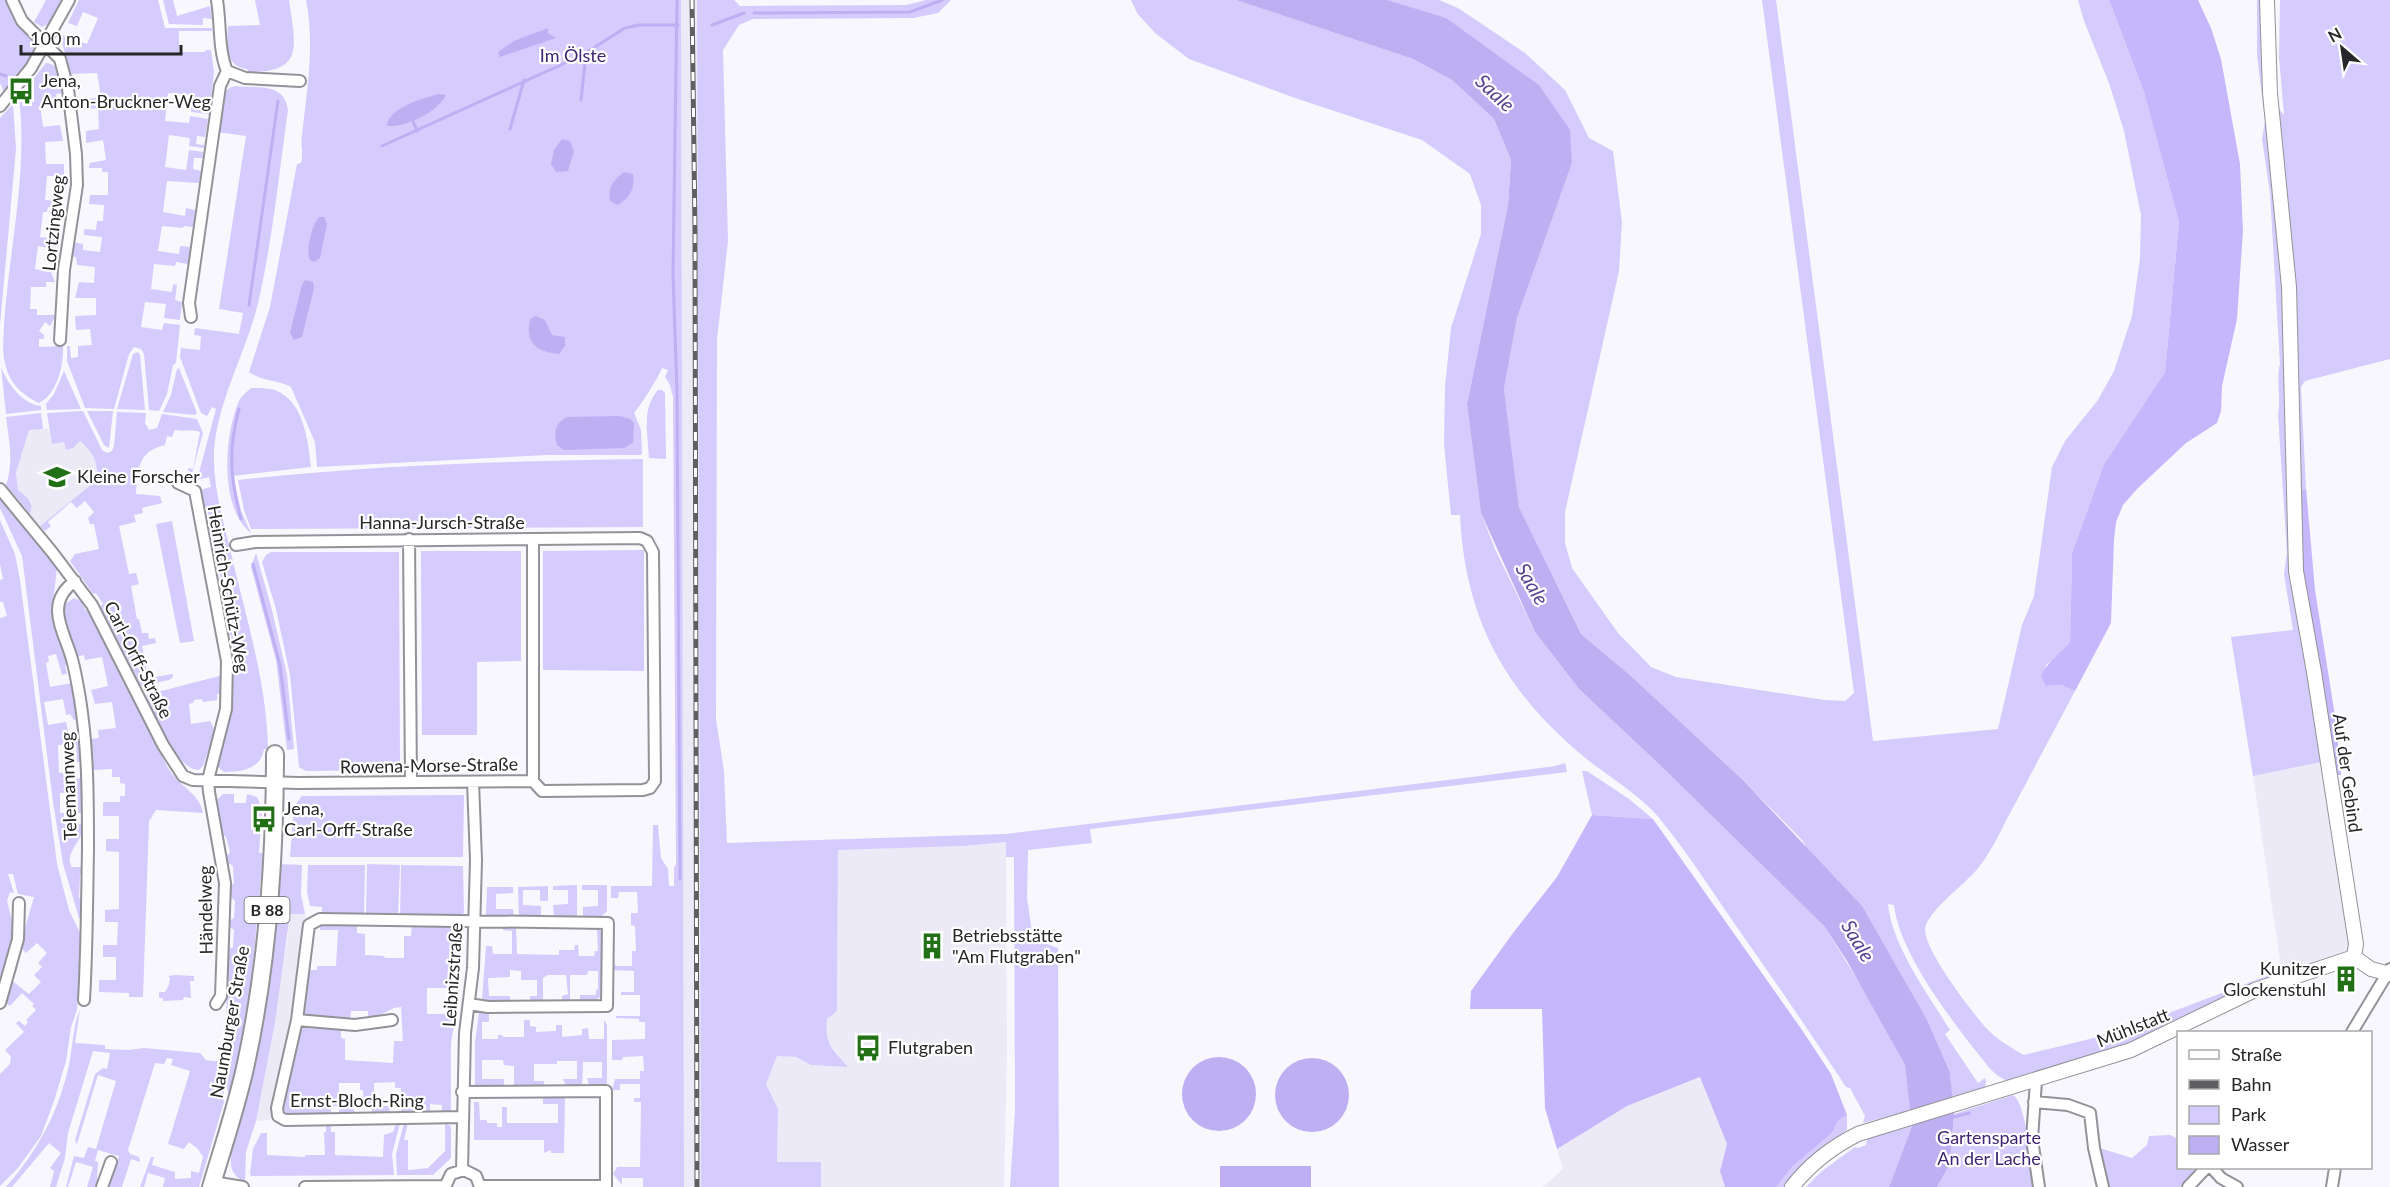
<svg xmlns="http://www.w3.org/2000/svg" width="2390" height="1187" font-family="Lato,sans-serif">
<rect width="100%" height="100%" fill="#f8f7fe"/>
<path fill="#eceaf7" d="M681,0H697L701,1187H684Z
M48,428L49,431L79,441L89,450L97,464V480L40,526L30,514L32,509L31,501L18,490L16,473L29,430Z
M2324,762L2328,813L2349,949L2345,954L2282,975L2253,776Z
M1006,842L1007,1054L1004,1187H821V1162H777L778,1109L766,1084L776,1056L796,1057L811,1065L847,1067L825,1036L826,1019L837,1011L838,850L964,846Z
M290,914H305L307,920L297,987L270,1120L256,1121L287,943Z
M1701,1077L1727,1144L1720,1171L1725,1187H1543L1563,1169L1557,1149L1627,1106Z"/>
<path fill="#d5cbfd" d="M0,0H7C12,22 31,30 36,47L33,58L5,94L0,83Z
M46,0H63L50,23L42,27L34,22Z
M79,0H158L165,28H212V31H179V52H205V50H211L214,72L209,114L191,112L192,95L168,93L165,121L189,123L190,116L208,119L205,137L197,136L196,144L204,145V148L189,146L190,138L169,135L165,167L186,170L189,150L203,152V158H194L193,169L201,171L199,183L167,181L163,212L185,216L186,208L195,210L193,227L184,226L183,228L162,226L158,251L179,254L180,246L190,247L188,264L176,262L175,266L154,264L151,289L172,292L173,284L177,285L175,300L182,302L180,320L164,318L166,304L145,302L141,327L162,330L164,323L180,325L176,363L173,365L167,394L159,411L149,410L144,354L141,349L134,347L129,354L114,409L85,408L67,361V346H70L71,358L78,357V346L92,345L90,329L76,330L75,316L96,315V298H75L79,282L94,283L95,267L77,265L76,257L70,256L73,242L83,244V250L100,252L102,237L84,235V229L96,230L97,221H103L104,205L89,204L90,195H108V172H102V168H89L90,163L106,160L103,140L86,143V131L99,129L98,108L83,110L86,99L101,97L97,73L71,74L62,43V35L87,44L98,18L83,12L77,26L68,23Z
M163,0H173L177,16L210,6L212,19L203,18V25L169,24Z
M255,0H289C295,44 306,73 248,72L247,69C224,66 227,44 228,26L260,25Z
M306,0H681L684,1187H643V1178H622V1185L613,1174L617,1167H640L641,1102H634V1098H640V1084H620V1090H612L615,1079H640V1071H644L643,1056L623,1057L622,1060H612V1040L645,1039V1022H639V1019L616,1018V1016H640V995H621V992H634V971L613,970L614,963L616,966H632V951H636L635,926L631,925V913H638L637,892H619L618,898H611V886H652L653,825H658L661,858L668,869L669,886H674V868L676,864L673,397L670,385L665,377L668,370L662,368C658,378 641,405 634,413L641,430L642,454L640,455H547L317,467L315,442L291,387C277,380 261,381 249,372L270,307L297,164L301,163C304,152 300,145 302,135C307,90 315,45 306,0Z
M697,0H734L740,6L906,5L926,0H951L938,13L913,18L753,19L739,25L723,50L728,241L717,340L716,719L724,771L727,843L1006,834L1480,776L1555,766L1565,763L1567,772L1090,829L1092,843L1028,850L1027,898L1033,939L1058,948L1059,1187H1010L1015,1111L1014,857H1006V842L964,846L838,850L837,1011L827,1019C824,1044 833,1049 848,1067L811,1065L796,1057L777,1056L766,1084L778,1109L777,1162H821V1187H701Z
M1131,0H1236L1413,59L1452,80L1494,119L1511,160L1508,205L1467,404L1481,513L1495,549L1535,632L1579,689L1662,767L1824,926L1867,995L1905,1065L1911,1111L1863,1123L1865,1116L1850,1088L1846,1087C1810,1032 1772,977 1734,923C1710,888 1687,852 1660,819C1643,797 1606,775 1583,756C1504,690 1465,619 1460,515H1451L1444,444L1445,386L1451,328L1481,234V205L1470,174L1422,140L1295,98L1189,59L1155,33L1137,13Z
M1387,0H1439L1458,8L1525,53L1565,90L1589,138L1613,151L1622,222L1619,271L1565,512V543L1572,568L1618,633L1651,667L1676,677L1824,700L1845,701L1854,693L1762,0H1776L1873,741L1998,729L2022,625L2034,596L2052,467L2065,441L2098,400L2114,371L2132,316L2140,258L2141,215L2124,131L2109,83L2084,21L2078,0H2109L2144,92L2179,222L2165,372L2104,464L2072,553L2070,642L2057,657L2046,665V686L2061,685L2075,691C2055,729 2035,766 2015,804C2003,825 1994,848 1979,867C1967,883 1927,911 1925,929C1924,950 1972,1012 1987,1029C1998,1040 2011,1048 2024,1055L2094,1038L2145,1022L2280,971L2282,975L2127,1045L2013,1082C2009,1081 2004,1080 2000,1077C1990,1071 1983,1059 1975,1050C1947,1014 1899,951 1894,905L1888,904C1892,946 1928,994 1950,1030L1945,1034L1978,1083L1985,1078L1986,1081L1985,1088L1952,1099L1950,1073L1802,840L1744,781L1631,676L1581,634L1519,507L1504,389L1517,318L1572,163Z
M2257,0H2271L2275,104L2284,115L2279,57L2280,0H2390V359L2305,381L2301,387L2306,488L2297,494L2332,760L2253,776L2231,637L2293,630L2284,574L2287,553L2278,415C2281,398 2276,380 2280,364L2270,193L2262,139L2265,121L2257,55Z
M46,63C60,64 62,79 63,93L56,94L57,102L40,105L43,127L60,125L63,141L45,142L46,164H64V176H47L45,200L62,201L61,209L48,207L47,212H43L40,237L55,239L54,249L38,246L35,269L51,272L55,282H46V287H31L30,309H37V315H56L50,326L45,322L39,331L44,335V339H39V347L63,346C64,365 57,394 39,403C14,391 4,374 3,347C5,264 29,180 19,97Z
M236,86C258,89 284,82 288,110C279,173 273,237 259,299C248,350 213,408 214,460C214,490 223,519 230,549C245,614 267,682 268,749H264C261,769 242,772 224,772L218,767L219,760H217C229,725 235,692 231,656L234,653L231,635L227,633L225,621L228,618L225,600L220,599L219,592L223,589L219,572L215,570L213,559L216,556L213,539L208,537L207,529L210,525L207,508L203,506L200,490L211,487L209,477L197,480L216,409L212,407L207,416L201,413L180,357L181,348L200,350L201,336L194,335L195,328L239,334L243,313L219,309L246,136L217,132C219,117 217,88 236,86Z
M13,104L16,149L0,325V118Z
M138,352L140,355L145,410L117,409L133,354Z
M1,367C7,383 22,404 41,406V410L6,414Z
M179,368L197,413L195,415L163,412L171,395L177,369Z
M64,371L81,409L47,410L46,404L54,394Z
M251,388C259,388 268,388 275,390C304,401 308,441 311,467L233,476L241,511L251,533C219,508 224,435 239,401C241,396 247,392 251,388Z
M658,390H662L665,393L666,459L649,458C648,435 641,409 658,390Z
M83,411L102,450L107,453L112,451L114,446L117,412L146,413L145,423L149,430L157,428L162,414L197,419L203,433L192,473L188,470V468L193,469L200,432C191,429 184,432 175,430L172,437L167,436L165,445C137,452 138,469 136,494L160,496L162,503L142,508L143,513L134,515L136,522L119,526L129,574L136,573L139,584L131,586L137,619H139L142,633H148L149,639L155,638L156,643L142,646L148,678L173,674V677L169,680L141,686L100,606L103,604L96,593L93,594L70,561L75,554L99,549L94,524H90L88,518L94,512L85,501L77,508L71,502L48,522L51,526L45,531L40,526L97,480C98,461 94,454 80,441L73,448L66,450L64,442L52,444L47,413Z
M87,411H113L109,448L104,445Z
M41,413L43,429L29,430L16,473L18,490C27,497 35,502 30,514L6,485C14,462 9,441 6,417Z
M643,459V527L251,529L244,510L238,480C372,465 508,461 643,459Z
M0,498L57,568L52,611L67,664L65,666L67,674L62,675L56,654L48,656L49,662L46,663L50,687L72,683L78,719L74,720L70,714L66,715L63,699L44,702L48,725L66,722L69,736L81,734L83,762H77L76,744L58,745L59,773L73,772V779L84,778L83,813H78L77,792L60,793V813H64V824H84C84,841 63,853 72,867H83V873L80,874L79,898H83L82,919L79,918L63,864L53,802L22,556L0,508Z
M0,520L15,554L20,580L57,864L69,910L82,937L77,1010L71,1027L66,1061L54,1101L41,1136L18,1168L0,1186V1074L10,1064L11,1057L5,1050L24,1032L16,1023L19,1021L25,1026L28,1022L26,1020L36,1010L32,1006L34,1004L22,993L10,1006L4,1001L11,980L29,994L41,982L34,975L42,967L38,963L47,953L37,943L26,953L20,946L34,897L18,894L13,874H8L14,893L10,892L7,901L16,938L0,992V618L7,616L3,602H0V580L3,579L0,564Z
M172,521L194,641L180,643L156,524Z
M644,550V671L543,670V551Z
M421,551H521V661L477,662V735H422Z
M271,552H399L400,770L306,771L299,767L290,675L276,609L262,562L266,555Z
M256,553L272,610L287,675L294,749L287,750L276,660L251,567Z
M74,598L81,601L86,611L88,610L168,768C180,788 199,792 203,813L156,810L149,821L143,997H129V993L99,992V980H116V957H103V945H117L118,922H105V910L119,909V852L106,851V839H119V816H103V802H120V796H125V784L120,783V777H112V769L92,770L90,739L99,738L98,730L116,728L112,702L95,704L91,690L108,686L102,657L85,660L84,655L75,657L64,614V605Z
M223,675V693L217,694V700L203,702L202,699L194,700L193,703L189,704L191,724L210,721L215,731L203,766L199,770C175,770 155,714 146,695Z
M1582,771H1587L1629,799L1653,819L1592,815Z
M223,794H234V803H246L247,794L257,797L262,809L259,853H263L249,1010L243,1052L230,1099L226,1085L230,1015L226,1014L229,949L233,947L234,930L230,927V920L234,918L235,901L231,897V886L234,883L233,866L228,863L227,856L230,852L226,837L222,834L215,806H218L217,800Z
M464,795L463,857H290L294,806L302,796Z
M278,864L302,865L301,894L305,914H290L275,1022L256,1121L246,1152L245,1182C231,1175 230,1167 231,1153Z
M367,864L400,865L398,916H366Z
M308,865H365L364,916L322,915V907L310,906L307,892Z
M401,865L463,866L464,913L459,916L400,917Z
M577,885V917L554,918L553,905L568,904V890H553V886Z
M582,885H607V911L601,917H583V907L598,906V890H582Z
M548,886V901H540V890H523V905L541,906V918L519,917L518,887Z
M487,887H513V893L496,894V909H513L514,918L486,916Z
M320,923L357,924V933L365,934V955L384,956L385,958H404V936H411L412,925L458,926L462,928L459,996L451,995V988H427V1014H451V1007H457L451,1043V1111L442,1114V1105L430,1104V1113H427L426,1105H414L413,1115H401V1088H395V1082L374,1083V1106H390L389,1115H372V1106L364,1105L363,1090H360V1083H339V1106H354V1116H339V1106H331V1116C316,1116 291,1122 282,1108L298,1031L303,1028L341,1029V1038L345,1039V1060L393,1063L394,1041H403L401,1007L394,1008L368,1021V1011H351L350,1021L303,1015L302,1012L307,970H317V966H336L338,930H320Z
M503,925H516L517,954L559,955V950H574L575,945H578L579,956H594L595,951H598L597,930H588V925L599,928L603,935L600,997L595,1001L580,1002V995H596V990L598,989V971H588L587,975H570V1004H562V996L568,994L566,975H548L543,978V1004H530V996H537V980H521V971L510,970V977L488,978L489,996H510V1003L484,1001L482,999L486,946H492L493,954H512V931L503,930Z
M175,975L194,976V981H190L191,998L184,997L183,1000L163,1001V998H159V992H165L169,985L170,978L168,976Z
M80,1010L75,1043L105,1045V1049L129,1050L144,1048L200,1053L206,1060L223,1062L224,1102L199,1187H163L165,1178L148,1173L144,1187H140L151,1157H154L152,1165L175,1172V1179L191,1178V1171L199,1173L203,1157L198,1149L189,1142L184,1149L168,1144L190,1071L171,1065L173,1059L167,1058L164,1064L155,1063L128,1150L130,1154L139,1157L140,1162L131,1159L122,1187H109L119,1156L98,1150L95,1161L98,1162L97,1183L101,1184L100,1187H87L93,1167L76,1162L68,1187H66L74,1156L84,1158L88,1147L96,1149L116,1081L98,1075L77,1144L75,1140L95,1074L103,1068L107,1069L110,1053L93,1051L68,1133L65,1158L56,1187H50L54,1171L50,1168L61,1153L49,1143L12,1187H6C39,1149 60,1110 70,1060C73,1043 73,1026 80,1010Z
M489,1011V1022H482V1039H498V1035H502L503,1037H524V1020H530V1026L536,1027V1032L556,1031V1025H562V1037L582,1035V1029L588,1028L589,1039H604V1021H605L607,1025V1084L602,1088L589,1086L587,1078H602V1062H583L582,1088H567L563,1079H577V1061H557V1064H534V1081H544V1088H514V1066L504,1065L503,1060H482V1079H504V1089L475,1087V1042L479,1012Z
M565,1095L564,1153H551V1150L544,1153V1140H474V1102H479L480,1120H487V1123H497V1127H502V1107H507V1123H558V1104H543V1096Z
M2013,1095C2028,1105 2030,1168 2033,1187H1937L1950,1164L1954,1114Z
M1847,1115V1130L1819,1151L1784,1187H1776L1793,1166L1832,1133L1838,1121Z
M400,1123L392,1154L394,1175L251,1176L250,1174L253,1149L261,1133H267V1155L305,1157V1155H325L324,1132H326V1124H331V1132H335V1155L383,1157L384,1135L393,1132L396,1124Z
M404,1123H408L404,1140H408V1170L428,1168L445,1151V1123L451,1126V1158L433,1175H397L396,1154Z
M1912,1126L1889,1187H1806L1822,1171L1855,1147L1858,1148L1866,1145L1867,1138Z
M2170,1135L2178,1139V1168H2197L2180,1187H2106L2096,1147L2132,1158L2147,1145L2149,1136Z"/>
<path fill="#c6b7fc" d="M2109,0H2198L2211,28L2221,59L2240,164L2243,231L2237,319L2222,386L2221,411L2217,423L2186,443L2137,489L2123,505L2116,522L2114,540L2111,623L2075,691L2061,685L2046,686L2041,676C2047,662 2060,654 2070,642L2072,553L2104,464L2165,372L2179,222L2144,92Z
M2306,488L2315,590L2336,722L2341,775H2334L2304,596L2297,494Z
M1592,815L1653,819L1802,1030L1831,1074L1847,1115L1838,1121L1832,1133L1793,1166L1776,1187H1725L1720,1171L1727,1144L1700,1077L1627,1106L1557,1149L1545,1108L1542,1009H1470L1471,991L1513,933L1557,877Z"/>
<path fill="#beaff3" d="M1236,0H1387L1446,18L1539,85L1570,130L1572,163L1517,318L1504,389L1519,507L1581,634L1631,676L1744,781L1862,906L1927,1020L1950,1073L1954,1114L1950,1164L1937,1187H1889L1912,1126L1905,1065L1847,961L1824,926L1662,767L1579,689L1535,632L1481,513L1467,404L1508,205L1511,160L1494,119L1452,80L1413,59Z
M548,28V33L556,38L500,57L498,52L514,41Z
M439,94L446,95C437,113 406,127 387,126C388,108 423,98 439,94Z
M562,139L570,141L574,151L568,171L556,172L551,164L554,150Z
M624,172L633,174C635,188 631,197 618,205L610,201C608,186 613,181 624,172Z
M319,217H324L327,224L320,258L314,262L310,260C305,251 312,225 319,217Z
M305,280L313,282L314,288L302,337L294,340L290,333L302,285Z
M536,316L545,320L552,335L565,337V346L559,354C536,352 525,343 530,319Z
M619,416L630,419L634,423L633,443L624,448L564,450L557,445C554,432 554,424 567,417Z
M1182 1094a37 37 0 1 1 74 0a37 37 0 1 1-74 0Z
M1275 1095a37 37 0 1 1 74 0a37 37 0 1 1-74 0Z
M1220,1166H1311V1187H1220Z"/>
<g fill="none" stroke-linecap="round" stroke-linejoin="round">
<path stroke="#beaff3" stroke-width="3" d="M677,0L673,274L677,393L680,879
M754,13L910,12L942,0
M712,25L744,13
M579,57L625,28L639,25H678
M0,74L6,76
M581,100L586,54
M413,121L417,131
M510,129L524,80
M382,146L565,63
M249,305L278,101
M239,409C228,450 230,478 241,519
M253,564L280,665L289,739
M1950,1118L1969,1113"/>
<g stroke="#939298" stroke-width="14">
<path id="street" d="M12,0L22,21L60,59L68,89L76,154L77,185L64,270L60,340
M217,0C221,24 218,49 227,71L245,78L300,81
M0,106L31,68L69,0
M191,317L189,303L220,86L227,71
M178,483L195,491L227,661L226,709L208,780L209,792L225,883L221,996L216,1004
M0,489L52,552L92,605L163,745L183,776L193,780L299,783L533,781
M409,539L411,782
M236,545L255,542L640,538L647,541L653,552L655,781L650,788L643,790L542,791L533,781
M75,581C42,605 66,633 73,663C76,675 78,687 80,699C88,749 88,798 88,849C87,899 87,950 84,1000
M533,781V540
M0,1003L18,939L19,903
M297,1020L355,1025L392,1020
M2352,1032L2390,969
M2036,1081L2032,1139L2039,1187
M462,1092L606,1091V1186H480
M2034,1102L2068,1105L2090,1113L2094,1148L2103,1187
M463,1117L285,1120L278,1116L277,1108L297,1020L309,925L320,919L608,923L607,1006L488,1007L469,1004
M2212,1168L2221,1178L2237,1187
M462,1170L465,1033L473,968L476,860L473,782
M213,1182L243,1187
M102,1187L111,1162
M305,1187L445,1186
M445,1187L451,1174L464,1170L476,1176L480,1187
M2188,1187L2206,1168
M2332,1187L2335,1168"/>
</g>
<g stroke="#939298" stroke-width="16">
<path id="secondary" d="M2267,0L2270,93L2289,287L2296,571L2314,672L2356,944L2354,957
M2354,957L2371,969L2390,974
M1792,1187C1810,1164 1832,1147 1858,1134L2131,1050L2255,990L2354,957"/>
</g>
<g stroke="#939298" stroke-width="20">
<path id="primary" d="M211,1187C223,1147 236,1108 245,1068C267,969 275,855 275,754"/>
</g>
<use href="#street" stroke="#fff" stroke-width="10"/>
<use href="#secondary" stroke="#fff" stroke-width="14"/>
<use href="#primary" stroke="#fff" stroke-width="16"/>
<g stroke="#5f5f62" stroke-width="5">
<path id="rail" d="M692,0L695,229L697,1187"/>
</g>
<use href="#rail" stroke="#fff" stroke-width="3" stroke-dasharray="9" stroke-linecap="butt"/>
</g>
<defs>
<g id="bus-bare" transform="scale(2.07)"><path d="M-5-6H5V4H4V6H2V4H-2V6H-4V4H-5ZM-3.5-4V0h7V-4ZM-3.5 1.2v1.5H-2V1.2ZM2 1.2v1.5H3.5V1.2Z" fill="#217015" stroke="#fff" stroke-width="2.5" paint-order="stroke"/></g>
<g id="school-bare" transform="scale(2.07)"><path d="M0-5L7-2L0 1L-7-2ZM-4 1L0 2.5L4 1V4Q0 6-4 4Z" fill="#217015" stroke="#fff" stroke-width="2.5" paint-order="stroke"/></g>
<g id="building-bare" transform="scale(2.07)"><path d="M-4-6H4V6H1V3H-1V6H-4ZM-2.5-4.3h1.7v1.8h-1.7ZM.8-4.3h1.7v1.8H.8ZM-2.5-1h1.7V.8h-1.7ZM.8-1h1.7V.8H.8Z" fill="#217015" stroke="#fff" stroke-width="2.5" paint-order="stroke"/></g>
</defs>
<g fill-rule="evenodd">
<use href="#bus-bare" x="21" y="91"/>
<use href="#school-bare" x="57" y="477"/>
<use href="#bus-bare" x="264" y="819"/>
<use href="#building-bare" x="932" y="946"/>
<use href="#building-bare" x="2346" y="979"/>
<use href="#bus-bare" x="868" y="1048"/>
</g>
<g text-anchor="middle" stroke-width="4.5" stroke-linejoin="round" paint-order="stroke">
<rect fill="#fff" stroke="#686869" stroke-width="1.5" x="244.5" y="897" width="45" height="26" rx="4.5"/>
<g font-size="16" font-weight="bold" fill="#272729">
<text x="267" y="916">B 88</text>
</g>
<g font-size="18" fill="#3f2573" stroke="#fff">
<text x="573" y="62">Im Ölste</text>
<text x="1989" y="1144">Gartensparte<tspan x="1989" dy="21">An der Lache</tspan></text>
</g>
<g font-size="18" fill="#272729" stroke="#fff" text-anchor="start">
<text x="41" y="87">Jena,<tspan x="41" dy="21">Anton-Bruckner-Weg</tspan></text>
<text x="77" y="483">Kleine Forscher</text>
<text x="284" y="815">Jena,<tspan x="284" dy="21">Carl-Orff-Straße</tspan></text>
<text x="952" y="942">Betriebsstätte<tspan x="952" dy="21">"Am Flutgraben"</tspan></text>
<text x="2326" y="975" text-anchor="end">Kunitzer<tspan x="2326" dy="21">Glockenstuhl</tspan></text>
<text x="888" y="1054">Flutgraben</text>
</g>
<g font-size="18" fill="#272729" stroke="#fff">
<text transform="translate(54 223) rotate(-84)" y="6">Lortzingweg</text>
<text x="442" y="529">Hanna-Jursch-Straße</text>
<text transform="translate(228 589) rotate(80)" y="6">Heinrich-Schütz-Weg</text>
<text transform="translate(138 660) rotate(63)" y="6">Carl-Orff-Straße</text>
<text transform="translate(429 766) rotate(-1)" y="6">Rowena-Morse-Straße</text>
<text transform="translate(2347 773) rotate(82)" y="6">Auf der Gebind</text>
<text transform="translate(69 786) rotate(-92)" y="6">Telemannweg</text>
<text transform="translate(206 910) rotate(-91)" y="6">Händelweg</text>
<text transform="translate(453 975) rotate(-86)" y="6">Leibnizstraße</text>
<text transform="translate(230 1022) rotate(-80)" y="6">Naumburger Straße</text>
<text transform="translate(2133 1028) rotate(-22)" y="6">Mühlstatt</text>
<text x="357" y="1107">Ernst-Bloch-Ring</text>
</g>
<g font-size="20" font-style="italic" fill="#594191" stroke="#fff">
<text transform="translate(1495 93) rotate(43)" y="7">Saale</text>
<text transform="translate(1532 584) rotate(60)" y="7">Saale</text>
<text transform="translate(1858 941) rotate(59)" y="7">Saale</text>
</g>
</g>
<rect x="2177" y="1031" width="195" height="138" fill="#ffffff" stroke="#a9a9a9" stroke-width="1.5"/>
<rect x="2189" y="1050" width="30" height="9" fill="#ffffff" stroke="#a9a9a9" stroke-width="1.5"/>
<text x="2231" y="1061" font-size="18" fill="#272729">Straße</text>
<rect x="2189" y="1080" width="30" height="9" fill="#5f5f62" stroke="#a9a9a9" stroke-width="1.5"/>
<text x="2231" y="1091" font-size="18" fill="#272729">Bahn</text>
<rect x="2189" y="1106" width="30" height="18" fill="#d5cbfd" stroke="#a9a9a9" stroke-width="1.5"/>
<text x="2231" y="1121" font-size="18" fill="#272729">Park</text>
<rect x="2189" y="1136" width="30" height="18" fill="#beaff3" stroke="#a9a9a9" stroke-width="1.5"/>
<text x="2231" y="1151" font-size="18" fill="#272729">Wasser</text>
<g transform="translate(2342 48) rotate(331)" stroke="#ffffff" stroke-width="4.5" paint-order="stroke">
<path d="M0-4.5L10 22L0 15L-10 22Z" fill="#272729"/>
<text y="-9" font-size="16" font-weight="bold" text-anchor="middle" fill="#272729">N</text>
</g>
<path d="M21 45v9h160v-9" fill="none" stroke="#272729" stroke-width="3"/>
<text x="30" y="45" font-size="18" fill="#272729" stroke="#ffffff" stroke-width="4.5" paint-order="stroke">100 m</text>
</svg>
